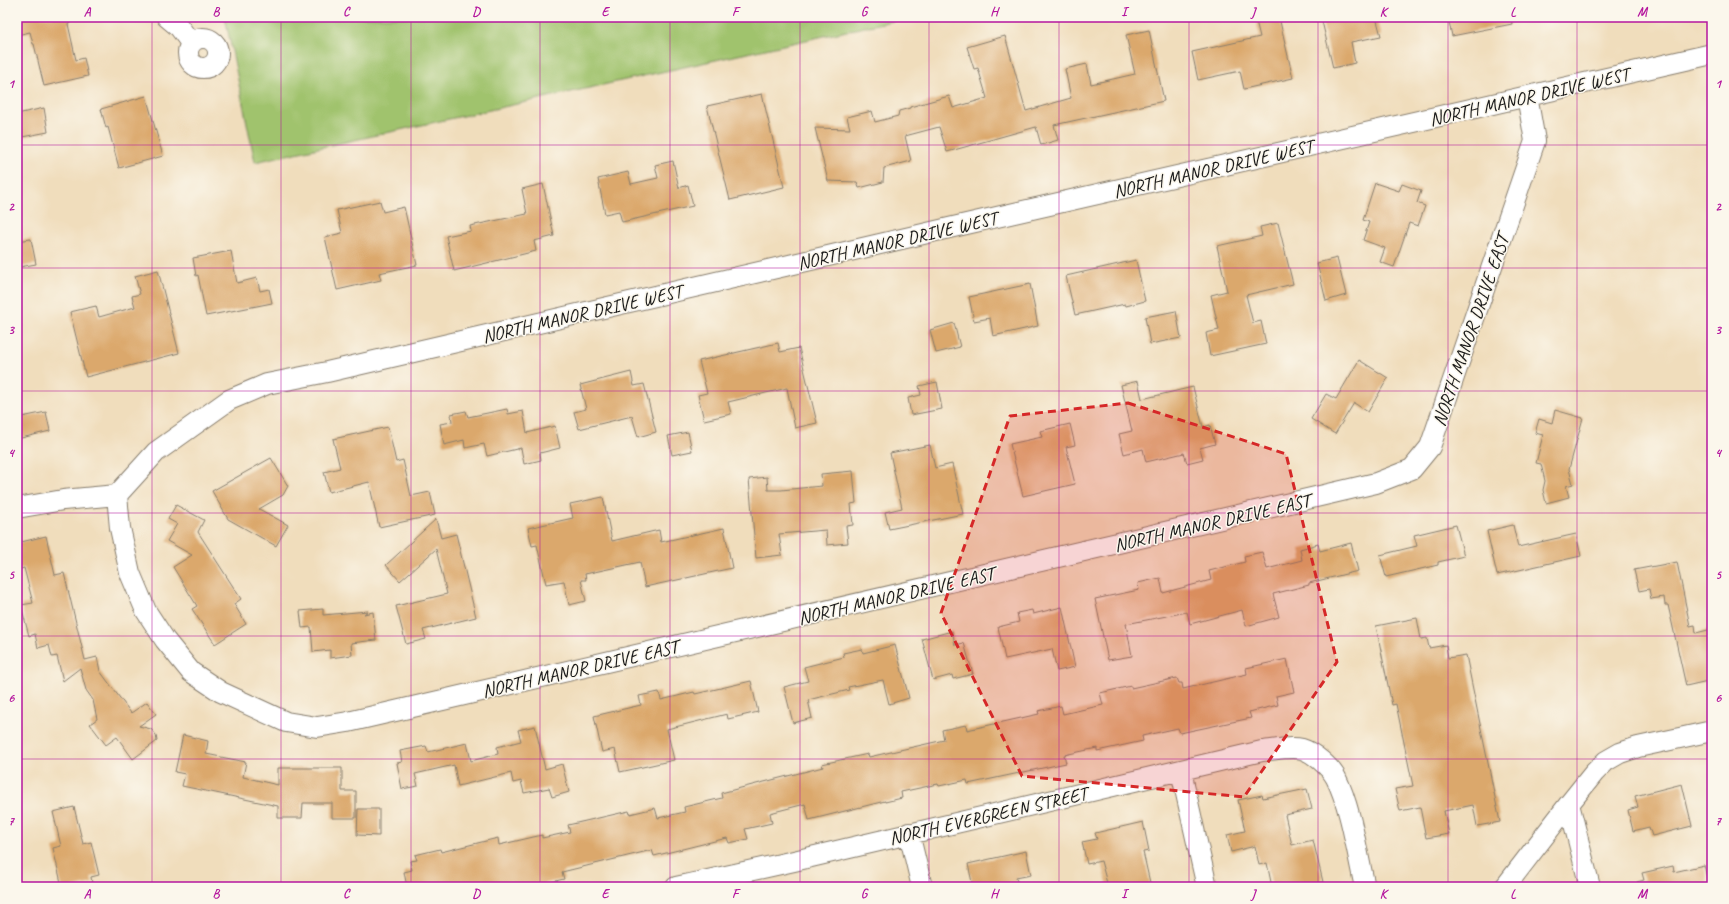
<svg xmlns="http://www.w3.org/2000/svg" width="1729" height="904" font-family="Caveat,sans-serif">
<rect width="100%" height="100%" fill="#fbf7ec"/>
<filter id="ink" filterUnits="userSpaceOnUse"><feTurbulence type="fractalNoise" baseFrequency=".025" numOctaves="2"/><feDisplacementMap in="SourceGraphic" scale="8" xChannelSelector="R" yChannelSelector="G"/><feConvolveMatrix kernelMatrix="1 2 1 2 8 2 1 2 1" color-interpolation-filters="sRGB"/></filter>
<filter id="wash" filterUnits="userSpaceOnUse"><feTurbulence type="fractalNoise" baseFrequency=".012" numOctaves="4" result="noise"/><feDisplacementMap in="SourceGraphic" scale="16" xChannelSelector="R" yChannelSelector="G"/><feGaussianBlur stdDeviation="0.9" result="paint"/><feColorMatrix in="noise" values="0 0 0 0 0 0 0 0 0 0 0 0 0 0 0 0 0 1.4 0 .05"/><feComposite in="paint" operator="in"/></filter>
<g filter="url(#wash)">
<rect width="100%" height="100%" fill="#f0ddbc"/>
<path fill="#a0c36d" stroke="#5e7044" d="M225,17H910L255,162Z"/>
<g id="blocks">
<path fill="#dba86c" d="M17,17H69L70,23L68,24L76,60L84,58L88,76L44,86L34,44H33L30,32L17,35Z
M1255,17H1279L1293,78L1244,89L1240,71L1198,80L1192,52L1260,37Z
M1321,17H1376L1381,36L1351,42L1355,63L1333,68Z
M1448,17H1511L1512,24L1452,36Z
M1149,30L1164,101L1054,125L1058,140L1041,145L1036,127L947,152L939,127L905,136L911,161L884,168L883,182L859,188L857,182L828,181L815,128L850,129L847,117L872,111L875,122L898,116L899,111L910,108V107L949,96L953,108L987,98L978,68L974,69L967,47L1005,36L1026,111L1071,98L1065,69L1087,64L1091,84L1135,74L1126,35Z
M762,94L784,187L730,200L707,106Z
M146,96L163,156L119,168L108,127L106,128L101,109Z
M44,108L48,132L17,138V114Z
M673,161L679,188L688,185L693,206L622,222L619,211L605,214L598,179L628,172L631,184L658,178L655,165Z
M1375,183L1399,191L1402,184L1421,191L1417,203L1425,206L1418,226L1409,223L1394,267L1380,262L1385,248L1363,240L1369,222L1363,220Z
M543,184L554,236L534,241L536,251L454,271L446,236L471,231L470,226L527,214L522,189Z
M380,201L383,212L404,207L417,265L379,273L381,280L337,290L325,237L342,233L337,210Z
M1278,223L1293,284L1246,295L1253,323L1261,321L1266,344L1210,356L1206,333L1219,330L1211,295L1227,291L1217,246L1262,236L1260,227Z
M31,239L36,264L20,267L17,255V241Z
M231,251L237,283L257,278L260,291L269,289L272,303L206,316L198,275L196,276L193,258Z
M1337,258L1346,295L1326,301L1317,263Z
M1136,260L1145,301L1126,306L1125,304L1075,315L1066,276Z
M158,270L179,353L86,377L70,312L96,306L99,317L135,307L132,296L140,294L135,276Z
M1030,284L1038,326L993,336L990,318L974,321L969,297Z
M1176,311L1181,338L1150,344L1145,317Z
M954,323L960,347L936,353L930,330Z
M778,343L780,352L799,348L817,423L795,428L787,388L728,402L731,414L704,420L698,395L707,393L699,361Z
M1359,360L1388,378L1368,412L1354,403L1335,434L1311,419L1326,394L1336,399Z
M631,372L634,386L644,384L656,432L638,437L632,416L579,429L574,412L586,409L580,385Z
M1138,381L1142,399L1193,387L1203,427L1210,425L1215,444L1200,448L1203,459L1187,463L1184,453L1146,462L1143,449L1124,454L1119,434L1132,431L1121,385Z
M937,382L942,409L911,415L908,398L921,395L919,386Z
M507,409L508,414L523,411L527,433L555,426L560,448L540,453L541,460L524,464L521,448L487,456L484,444L465,448L464,440L444,445L440,424L452,422L451,414L466,411L468,417Z
M1555,410L1583,418L1569,469L1573,484L1566,486L1569,497L1546,503L1543,490L1545,481L1541,464L1536,463L1543,435L1535,433L1539,419L1552,423Z
M46,412L50,431L17,439V418Z
M1070,424L1075,445L1066,447L1075,484L1023,496L1010,444L1042,437L1040,431Z
M388,427L396,462L403,460L411,496L430,492L435,515L379,527L369,482L329,492L324,472L340,468L333,439Z
M688,432L692,451L672,455L668,436Z
M930,445L935,468L952,464L963,514L889,529L885,512L902,508L890,453Z
M271,458L288,486L283,495L259,509L288,525L276,546L228,519L212,491Z
M853,471L856,503L851,504L853,525L846,526L848,543L827,545L826,530L779,534L782,555L756,558L749,479L767,477L768,490H781L822,486L821,474Z
M603,497L612,541L659,530L661,542L724,528L732,568L645,587L640,562L585,574L586,580H581L586,601L569,605L564,581L546,584L537,545L532,546L528,528L573,518L570,504Z
M176,505L204,520L198,532L241,599L234,604L246,624L215,644L192,609L197,606L173,567L192,555L167,541L177,524L168,519Z
M436,519L441,538L456,534L476,617L423,630L426,639L406,644L396,606L447,594L436,549L400,581L386,565Z
M1456,525L1464,556L1438,562V565L1386,577L1380,555L1417,546L1414,535Z
M1513,525L1518,547L1576,534L1581,556L1497,575L1487,531Z
M46,536L55,575L64,573L85,660L97,657L100,671L131,713L147,702L156,714L139,726L151,729L156,735L157,741L133,759L117,737L106,745L90,724L97,719L93,700L86,690L80,668L63,681L57,656L52,657L49,645L38,648L35,634L29,636L21,605L33,603L24,568L17,570V543Z
M1351,543L1358,571L1309,583V585L1273,594L1279,617L1246,626L1242,610L1190,624L1187,612L1126,624L1132,656L1108,660L1095,599L1139,590L1138,583L1160,578L1163,593L1211,580L1209,571L1245,562L1244,556L1262,552L1267,569L1302,560L1300,549L1318,544L1320,551Z
M1677,562L1690,626L1695,625L1696,633L1712,629V680L1686,686L1668,605H1665L1664,597L1651,599L1649,589L1639,591L1634,570Z
M1062,607L1075,667L1057,671L1052,649L1005,659L998,627L1019,622L1017,613L1032,610L1033,614Z
M323,609V615L368,611L364,614L373,612L376,640L351,643L352,655L330,658V650L313,652L311,627L302,628L300,611Z
M1417,618L1421,639L1427,638L1429,648L1446,645L1448,658L1466,655L1500,822L1477,826L1473,805L1444,811L1449,834L1426,838L1420,807L1400,811L1395,789L1413,786L1396,704L1392,705L1376,626Z
M952,631L955,645L964,643L973,674L953,679L952,675L933,680L922,639Z
M895,645L909,698L889,704L883,680L848,687L849,690L808,700L812,718L793,723L784,687L808,681L804,667L844,657L843,653L862,649L863,653Z
M1287,659L1294,692L1276,696L1278,705L1249,712L1251,718L1180,733L1178,728L1142,736L1143,741L1097,751V748L1064,755L1066,763L968,784L967,780L939,786L938,784L901,792L902,798L885,802V801L809,820L805,804L770,813L772,823L745,829L748,839L729,843L727,838L654,856L652,850L562,872L564,879L530,887H407L404,872L412,870L410,861L417,860L415,855L440,849L441,852L498,838L499,845L542,835V838L570,832L568,825L629,811L630,814L655,808L658,818L685,812L684,807L722,798L721,793L823,767L822,764L868,754L869,757L944,740L942,730L966,725L967,730L1039,714L1038,711L1061,706L1063,714L1103,705L1100,693L1131,686V688L1177,678L1179,683H1182L1183,689L1247,674L1246,668Z
M751,681L758,712L728,719L727,714L667,729L674,760L620,772L615,749L602,752L594,716L641,705L639,696L659,692L661,700L694,692L695,694Z
M535,726L545,769L562,764L569,792L552,797L549,788L524,793L521,781L513,783L511,773L458,786L454,765L415,774L418,786L402,789L397,763L402,762L400,751L426,746L428,752L467,743L471,761L498,754L497,747L521,741L518,730Z
M183,735L208,741L206,754L246,762L243,777L278,785V768H342V791H356V818H332V803H303L302,818H278V806L182,786L185,774L175,772Z
M1682,784L1692,826L1652,836L1649,827L1633,831L1628,810L1638,807L1635,796Z
M1307,789L1312,809L1285,815L1292,845L1313,840L1323,882L1303,887H1272L1267,863L1259,865L1255,846L1231,852L1227,835L1245,831L1238,800L1262,795L1263,798Z
M74,807L83,844L91,842L99,875L91,877L92,883L76,887H62L53,848L61,846L53,812Z
M358,809H379V836L357,835Z
M1143,822L1149,851L1143,852L1151,887H1108L1101,861L1087,864L1082,842L1097,839L1095,833Z
M1026,851L1031,875L1016,878L1019,887H973L968,864Z
M1704,865L1709,887H1638L1637,882L1644,880L1642,873L1673,866L1674,872Z"/>
</g>
</g>
<g filter="url(#ink)">
<use href="#blocks" fill-opacity="0" stroke="#867c6c" stroke-width="1"/>
<g fill="none" stroke-linecap="round" stroke-linejoin="round">
<g stroke="#867c6c" stroke-width="22">
<path id="minor" d="M167,17L179,27L191,43
M188 53a15 15 0 1 1 30 0a15 15 0 1 1-30 0Z
M117,495L120,528L130,573L146,611L165,640L191,672L221,692L286,722L317,727L348,722L1376,483L1412,469L1430,447L1535,141L1527,96
M117,495L156,452L229,400L267,384L327,372L962,225L1712,54
M17,508L63,500L117,495
M1181,771L1207,887
M1569,804L1590,887
M909,833L922,887
M676,887L794,861L1262,751C1275,750 1290,746 1302,749C1313,752 1331,768 1336,778C1351,808 1357,853 1365,887
M1505,887L1569,804L1594,773L1606,761L1620,753L1638,747L1712,731"/>
</g>
<use href="#minor" stroke="#fff" stroke-width="20"/>
</g>
</g>
<path fill="#d62828" fill-opacity="0.2" stroke="#d62828" stroke-width="3" stroke-dasharray="8 5" stroke-linejoin="round" d="M1128,403L1286,454L1337,662L1244,797L1022,776L941,613L1010,416Z"/>
<path fill="none" stroke="#b5179e" stroke-width="1" stroke-opacity="0.55" d="M152,17V887M281,17V887M411,17V887M540,17V887M670,17V887M800,17V887M929,17V887M1059,17V887M1189,17V887M1318,17V887M1448,17V887M1577,17V887M17,145H1712M17,268H1712M17,391H1712M17,513H1712M17,636H1712M17,759H1712"/>
<g text-anchor="middle" stroke-width="3" stroke-linejoin="round" paint-order="stroke">
<g font-size="19" fill="#1c1c1c" stroke="#fbf7ec">
<text transform="translate(1529 96) rotate(-13)" y="7">NORTH MANOR DRIVE WEST</text>
<text transform="translate(1213 168) rotate(-13)" y="7">NORTH MANOR DRIVE WEST</text>
<text transform="translate(897 240) rotate(-13)" y="7">NORTH MANOR DRIVE WEST</text>
<text transform="translate(582 313) rotate(-13)" y="7">NORTH MANOR DRIVE WEST</text>
<text transform="translate(1470 330) rotate(-71)" y="7">NORTH MANOR DRIVE EAST</text>
<text transform="translate(1212 522) rotate(-13)" y="7">NORTH MANOR DRIVE EAST</text>
<text transform="translate(896 595) rotate(-13)" y="7">NORTH MANOR DRIVE EAST</text>
<text transform="translate(580 668) rotate(-13)" y="7">NORTH MANOR DRIVE EAST</text>
<text transform="translate(988 815) rotate(-13)" y="7">NORTH EVERGREEN STREET</text>
</g>
</g>
<rect width="1729" height="904" fill="none" stroke="#fbf7ec" stroke-width="44"/>
<rect x="22" y="22" width="1685" height="860" fill="none" stroke="#b5179e" stroke-width="1.5"/>
<g font-size="13" text-anchor="middle" font-weight="bold" fill="#b5179e">
<text x="87" y="16">A</text>
<text x="216" y="16">B</text>
<text x="346" y="16">C</text>
<text x="476" y="16">D</text>
<text x="605" y="16">E</text>
<text x="735" y="16">F</text>
<text x="864" y="16">G</text>
<text x="994" y="16">H</text>
<text x="1124" y="16">I</text>
<text x="1253" y="16">J</text>
<text x="1383" y="16">K</text>
<text x="1513" y="16">L</text>
<text x="1642" y="16">M</text>
<text x="11" y="88">1</text>
<text x="1718" y="88">1</text>
<text x="11" y="211">2</text>
<text x="1718" y="211">2</text>
<text x="11" y="334">3</text>
<text x="1718" y="334">3</text>
<text x="11" y="457">4</text>
<text x="1718" y="457">4</text>
<text x="11" y="579">5</text>
<text x="1718" y="579">5</text>
<text x="11" y="702">6</text>
<text x="1718" y="702">6</text>
<text x="11" y="825">7</text>
<text x="1718" y="825">7</text>
<text x="87" y="898">A</text>
<text x="216" y="898">B</text>
<text x="346" y="898">C</text>
<text x="476" y="898">D</text>
<text x="605" y="898">E</text>
<text x="735" y="898">F</text>
<text x="864" y="898">G</text>
<text x="994" y="898">H</text>
<text x="1124" y="898">I</text>
<text x="1253" y="898">J</text>
<text x="1383" y="898">K</text>
<text x="1513" y="898">L</text>
<text x="1642" y="898">M</text>
</g>
</svg>
